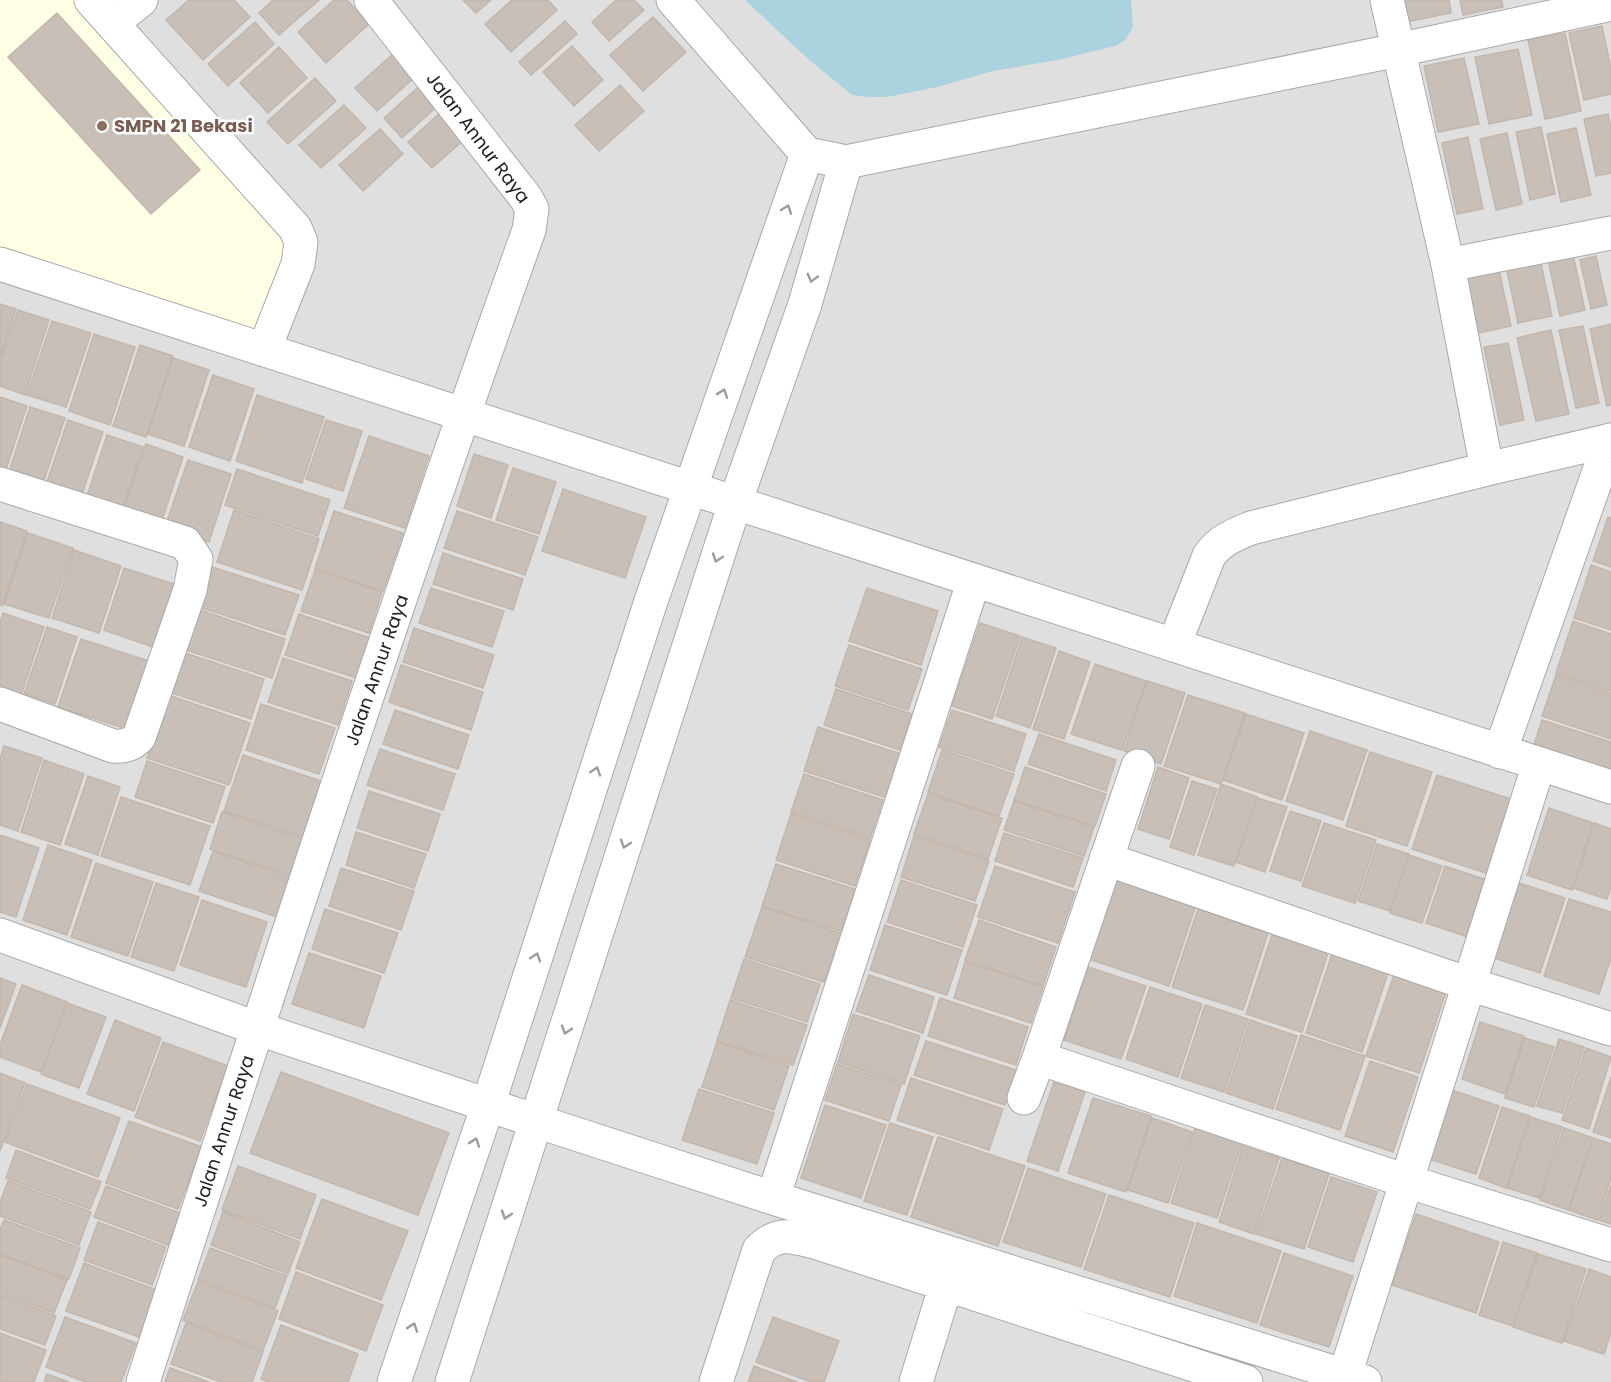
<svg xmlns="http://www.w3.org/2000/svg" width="1611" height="1382" font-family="Poppins,sans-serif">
<rect width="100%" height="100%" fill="#f2efe9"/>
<path fill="#e0dfdf" d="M0,0H1611V1382H0Z"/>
<path fill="#ffffe5" d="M0,0H91L295,228L264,350L0,264Z"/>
<path fill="#aad3df" d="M745,0H1131L1133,27L1125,40L1115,46L1058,60L993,71L937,87L887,97H869L852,95L807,58Z"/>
<path fill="#c7bfb8" stroke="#c4b6ab" stroke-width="1.5" d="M189,0H234L250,17L203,60L166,20Z
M273,0H319L279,35L259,13Z
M334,0H347L369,24L326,63L298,32Z
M463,0H491L476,13Z
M512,0H548L557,10L511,52L485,24Z
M616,0H634L644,10L609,41L592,22Z
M1396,0H1449L1451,13L1401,23Z
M1460,0H1502L1503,7L1463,15Z
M57,13L200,170L151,214L8,57Z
M653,17L686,52L643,91L610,55Z
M565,21L577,34L531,75L519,62Z
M255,22L274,44L228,86L208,64Z
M1602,26L1611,69V94L1584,100L1569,33Z
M1565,33L1581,111L1545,119L1528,40Z
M572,46L603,80L574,106L543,72Z
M279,47L307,78L268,113L240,83Z
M1518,49L1532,115L1489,124L1475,57Z
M394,53L415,77L377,111L355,88Z
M1464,58L1479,124L1438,132L1424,66Z
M315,78L336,101L288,144L267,122Z
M425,81L443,101L402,138L384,118Z
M620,85L644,111L599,151L575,125Z
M344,105L366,128L321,168L299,145Z
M441,112L465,139L432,168L408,142Z
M1608,114L1611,128V173L1596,176L1584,119Z
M1541,127L1555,194L1530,200L1516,132Z
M1576,128L1591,195L1561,202L1547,134Z
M380,129L403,154L363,191L339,165Z
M1507,133L1522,204L1496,210L1480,139Z
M1468,137L1483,209L1457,214L1442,143Z
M1572,250L1585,310L1560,316L1547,255Z
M1539,254L1552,316L1518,323L1505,261Z
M1596,256L1607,305L1591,309L1580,260Z
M1498,265L1511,326L1478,333L1465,273Z
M0,304L16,309L0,358Z
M18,310L49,320L25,395L0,386V362Z
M52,321L91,333L66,407L27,395Z
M1611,324V405L1607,406L1590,329Z
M1583,326L1599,403L1576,408L1559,330Z
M1551,330L1569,414L1536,421L1517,338Z
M94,334L135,347L110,425L69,411Z
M1508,343L1524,420L1500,425L1484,347Z
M140,345L173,356L146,437L113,426Z
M173,358L209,370L184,446L148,434Z
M213,375L254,389L230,461L189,447Z
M257,395L324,417L302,483L236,461Z
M0,397L27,406L4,475L0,474Z
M30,407L65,418L41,489L7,478Z
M68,420L103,432L79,503L44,491Z
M326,420L362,431L343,491L306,479Z
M107,435L143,447L120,517L84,505Z
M369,436L429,456L405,528L344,508Z
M146,444L183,457L159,529L121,517Z
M474,454L508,465L491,518L457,506Z
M188,460L231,474L209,542L165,527Z
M513,468L556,482L539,534L496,520Z
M237,469L330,500L318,536L225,505Z
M563,489L646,517L625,578L542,551Z
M234,510L319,539L302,590L217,562Z
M334,511L403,533L383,591L315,568Z
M457,511L538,537L525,575L444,548Z
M1608,517L1611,518V567L1593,561Z
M0,522L27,531L2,606L0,605Z
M28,533L73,548L49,618L4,604Z
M74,550L121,566L99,633L52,618Z
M443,553L523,579L513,610L433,584Z
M1591,565L1611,572V630L1574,618Z
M212,567L299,595L285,635L199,607Z
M124,568L174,584L153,647L104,630Z
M315,570L382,592L369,633L301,611Z
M431,588L504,611L492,647L419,623Z
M867,588L938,611L921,665L849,641Z
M200,610L285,639L272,678L186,650Z
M3,613L44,627L20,698L0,692V622Z
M299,614L370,638L357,678L285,655Z
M1573,621L1611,634V691L1556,673Z
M980,623L1020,636L992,719L952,706Z
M47,627L77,637L55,704L24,694Z
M414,628L494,655L483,688L403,662Z
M1022,637L1056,648L1030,728L996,716Z
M81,639L155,663L133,731L58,707Z
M849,645L922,669L908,710L835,686Z
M1059,651L1090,662L1064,739L1033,729Z
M185,653L264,679L251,719L172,693Z
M283,658L352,681L338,725L268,702Z
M1095,664L1146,681L1122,750L1071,734Z
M401,665L483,692L471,730L389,702Z
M1556,675L1611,693V739L1542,716Z
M1147,681L1185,693L1161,764L1124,751Z
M836,689L912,714L900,750L824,725Z
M168,695L250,723L229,785L147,758Z
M1188,695L1245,713L1221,784L1164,766Z
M261,704L335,728L319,774L246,750Z
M395,710L469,735L458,769L383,744Z
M952,710L1026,734L1014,771L939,747Z
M1246,714L1304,733L1282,800L1223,780Z
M1542,720L1611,742V775L1530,757Z
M818,727L901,754L887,798L804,771Z
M1310,731L1367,750L1343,820L1286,801Z
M1039,734L1116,760L1106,791L1028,764Z
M4,746L42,758L18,831L0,825V759Z
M380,749L455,774L443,810L367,785Z
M942,750L1014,774L999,816L928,792Z
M1370,752L1432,772L1407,846L1346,826Z
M243,755L327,783L309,839L224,811Z
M44,760L84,774L60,845L21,832Z
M147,761L225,787L213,823L135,797Z
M1025,767L1106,794L1095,826L1014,800Z
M1158,767L1189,778L1169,839L1138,829Z
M804,774L883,800L870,838L791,812Z
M1437,775L1517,801L1492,875L1412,849Z
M88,776L120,787L98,855L65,844Z
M1192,781L1217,789L1194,855L1170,847Z
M1221,784L1257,797L1234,866L1198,855Z
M369,791L440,814L428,851L357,828Z
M928,794L1002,818L988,859L914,834Z
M121,797L210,826L190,885L101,856Z
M1257,798L1287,807L1265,872L1236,862Z
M1014,801L1094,827L1084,856L1004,830Z
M1549,808L1593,823L1572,890L1527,875Z
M1290,811L1321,821L1301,881L1270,871Z
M222,812L312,842L300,878L210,849Z
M791,814L870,840L855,886L776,860Z
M1324,823L1376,840L1355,903L1302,886Z
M1595,823L1611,829V886L1607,899L1573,888Z
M356,832L426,854L414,888L346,865Z
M1004,833L1083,858L1073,887L995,861Z
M0,835L39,848L16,917L0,912Z
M914,836L989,861L975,901L901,877Z
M1377,844L1409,854L1390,911L1358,901Z
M48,845L92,860L67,935L23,920Z
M213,851L290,877L277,917L199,891Z
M1409,855L1442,866L1422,923L1390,913Z
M96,863L153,882L128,956L71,937Z
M776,864L855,889L841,931L762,906Z
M995,866L1075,892L1058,943L978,917Z
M1445,866L1487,880L1468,937L1426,923Z
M341,868L414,891L401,930L329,906Z
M1116,878L1196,905L1169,986L1089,959Z
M901,880L977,905L963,947L887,922Z
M156,883L199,897L174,971L131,957Z
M1519,883L1565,898L1540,973L1494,958Z
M1569,899L1611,912V958L1599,994L1544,976Z
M202,900L267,922L246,987L180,965Z
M762,907L840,933L824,982L745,957Z
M325,909L398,933L384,973L312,949Z
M1198,909L1268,933L1243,1010L1172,987Z
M979,920L1056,947L1043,986L965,960Z
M885,925L962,950L947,995L870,970Z
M1272,935L1328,953L1302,1032L1246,1014Z
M1333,951L1389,970L1362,1052L1306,1033Z
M309,953L381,976L364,1028L292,1004Z
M744,959L820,984L807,1022L731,998Z
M965,962L1043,987L1031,1023L954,998Z
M1088,967L1146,986L1121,1059L1064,1040Z
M869,975L934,997L923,1033L856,1011Z
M1394,975L1446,992L1419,1073L1366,1056Z
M0,978L16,984L0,1028Z
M22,985L67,1002L41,1072L0,1057V1045Z
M1150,987L1202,1004L1178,1077L1126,1059Z
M940,998L1028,1027L1016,1065L928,1036Z
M730,1000L807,1025L793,1065L717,1041Z
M67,1003L106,1017L79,1088L41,1074Z
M1205,1005L1248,1019L1224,1092L1181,1078Z
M853,1014L920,1036L904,1084L838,1062Z
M115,1020L161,1038L134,1111L87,1094Z
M1250,1020L1297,1036L1273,1109L1226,1093Z
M1480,1022L1524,1036L1505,1094L1462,1079Z
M1301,1035L1365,1056L1340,1130L1276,1109Z
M1525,1038L1554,1047L1534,1107L1505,1098Z
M1559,1039L1584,1047L1562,1113L1537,1106Z
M926,1041L1016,1070L1005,1105L914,1075Z
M163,1042L228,1066L200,1141L135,1117Z
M717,1042L789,1066L774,1110L702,1087Z
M1586,1048L1611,1057L1589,1129L1562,1120Z
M1370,1061L1418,1077L1393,1152L1345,1136Z
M837,1064L901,1085L889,1121L825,1100Z
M281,1072L449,1133L418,1215L250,1153Z
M0,1073L25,1083L0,1151Z
M1611,1077V1138L1593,1132Z
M911,1078L1003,1109L989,1150L897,1120Z
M1054,1082L1085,1092L1058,1171L1027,1161Z
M27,1084L120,1118L98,1177L5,1142Z
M699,1089L774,1113L757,1164L682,1140Z
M1449,1089L1499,1106L1476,1174L1426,1158Z
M1093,1098L1151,1116L1126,1192L1068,1173Z
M825,1105L886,1125L861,1198L801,1178Z
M1502,1107L1530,1116L1506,1188L1479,1178Z
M1530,1117L1562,1127L1539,1198L1507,1188Z
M1152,1118L1192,1132L1168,1203L1128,1190Z
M129,1121L202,1147L178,1209L106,1183Z
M890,1123L933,1137L907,1215L864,1201Z
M1195,1128L1242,1143L1217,1218L1171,1203Z
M1564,1128L1593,1138L1568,1210L1540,1200Z
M938,1137L1025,1166L998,1246L911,1217Z
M1593,1138L1611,1144V1178L1597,1220L1569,1210Z
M1243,1146L1279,1158L1254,1234L1219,1222Z
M16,1150L101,1182L90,1209L6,1178Z
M1282,1158L1329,1174L1304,1249L1256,1234Z
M238,1166L316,1195L300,1239L222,1210Z
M1028,1168L1106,1194L1081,1267L1003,1242Z
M1331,1177L1377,1192L1353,1262L1308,1247Z
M8,1181L91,1212L79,1245L0,1216V1202Z
M1611,1185V1224L1599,1220Z
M106,1186L180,1213L168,1245L94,1217Z
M1109,1195L1194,1223L1170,1297L1084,1269Z
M322,1199L408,1231L381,1300L296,1268Z
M223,1212L300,1242L288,1274L211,1245Z
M1416,1214L1499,1242L1476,1313L1392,1285Z
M4,1220L80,1248L69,1279L0,1254V1229Z
M98,1222L166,1247L152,1285L84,1260Z
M1197,1223L1281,1251L1257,1323L1174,1296Z
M1503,1242L1537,1253L1513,1326L1479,1315Z
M210,1248L287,1276L275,1308L198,1280Z
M1284,1253L1353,1276L1329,1347L1260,1325Z
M1538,1254L1586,1269L1562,1343L1513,1327Z
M0,1255L67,1280L54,1313L0,1293Z
M84,1263L157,1290L139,1337L66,1311Z
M1589,1269L1611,1277V1333L1604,1354L1564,1341Z
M296,1272L383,1305L366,1351L279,1319Z
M198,1282L278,1311L263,1350L183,1320Z
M0,1295L56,1316L45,1345L0,1329Z
M65,1317L136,1343L121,1382H86L46,1367Z
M773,1317L839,1341L824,1382H811L756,1362Z
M186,1323L263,1352L252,1382H221L171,1364Z
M281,1325L358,1354L348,1382H268L261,1379Z
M0,1333L46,1350L34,1382H0Z
M754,1366L797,1382H748Z
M170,1368L209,1382H165Z
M47,1374L69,1382H44Z"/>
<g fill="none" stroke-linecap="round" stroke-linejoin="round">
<g stroke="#a9a9a9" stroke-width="35">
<path id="minor" d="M91,0L295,228L301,242L298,264L264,350
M673,0L807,154L846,162L1398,50L1611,4
M1387,0L1448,265L1487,469L1611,440
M112,23L141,0
M0,264L1611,787
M1448,265L1611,233
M0,484L185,543L196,559L190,590L139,737C132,745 123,747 113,746L0,704
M1174,645L1209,556C1219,541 1234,535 1251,528L1487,469
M1500,752L1610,440
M1106,859L1469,984L1611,1029
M0,935L256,1028L536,1121L773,1198L1365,1382
M1039,1058L1406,1181L1611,1245
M1024,1098L1039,1058L1138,766
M773,1198L974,580
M1345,1375L1539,764
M143,1382C267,996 392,611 529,230L532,209L526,198L371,0
M394,1382L488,1105L651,601L807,154
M452,1382L735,503L805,304L846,162
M716,1382L759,1250C779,1230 793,1237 818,1243L1246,1382
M916,1382L946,1285"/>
</g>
<use href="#minor" stroke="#fff" stroke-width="33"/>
</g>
<defs><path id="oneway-chevron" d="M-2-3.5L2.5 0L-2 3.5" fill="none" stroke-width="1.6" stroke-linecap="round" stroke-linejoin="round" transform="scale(1.5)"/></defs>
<g stroke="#9c9c9c">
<use href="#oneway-chevron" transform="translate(787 209) rotate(-70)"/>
<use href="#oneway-chevron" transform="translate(812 278) rotate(105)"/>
<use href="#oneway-chevron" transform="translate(723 393) rotate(-71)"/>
<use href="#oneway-chevron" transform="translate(717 558) rotate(108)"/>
<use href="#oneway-chevron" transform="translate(596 771) rotate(-72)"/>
<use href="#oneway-chevron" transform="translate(625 844) rotate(108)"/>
<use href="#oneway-chevron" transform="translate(536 957) rotate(-72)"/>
<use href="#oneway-chevron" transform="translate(566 1030) rotate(108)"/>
<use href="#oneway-chevron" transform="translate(475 1142) rotate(-71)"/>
<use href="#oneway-chevron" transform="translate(506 1215) rotate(108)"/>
<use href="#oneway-chevron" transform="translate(413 1327) rotate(-71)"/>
</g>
<circle fill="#8d6e63" stroke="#fff" stroke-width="2" cx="102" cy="126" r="6"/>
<g text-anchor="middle" stroke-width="5" stroke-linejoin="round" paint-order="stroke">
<g font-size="18" font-weight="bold" fill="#785e54" stroke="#fff" text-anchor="start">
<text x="114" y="132">SMPN 21 Bekasi</text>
</g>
<g font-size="18" fill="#222" stroke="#fff">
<text transform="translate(478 138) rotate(53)" y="6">Jalan Annur Raya</text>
<text transform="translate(377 670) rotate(-71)" y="6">Jalan Annur Raya</text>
<text transform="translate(224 1131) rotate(-72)" y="6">Jalan Annur Raya</text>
</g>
</g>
</svg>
